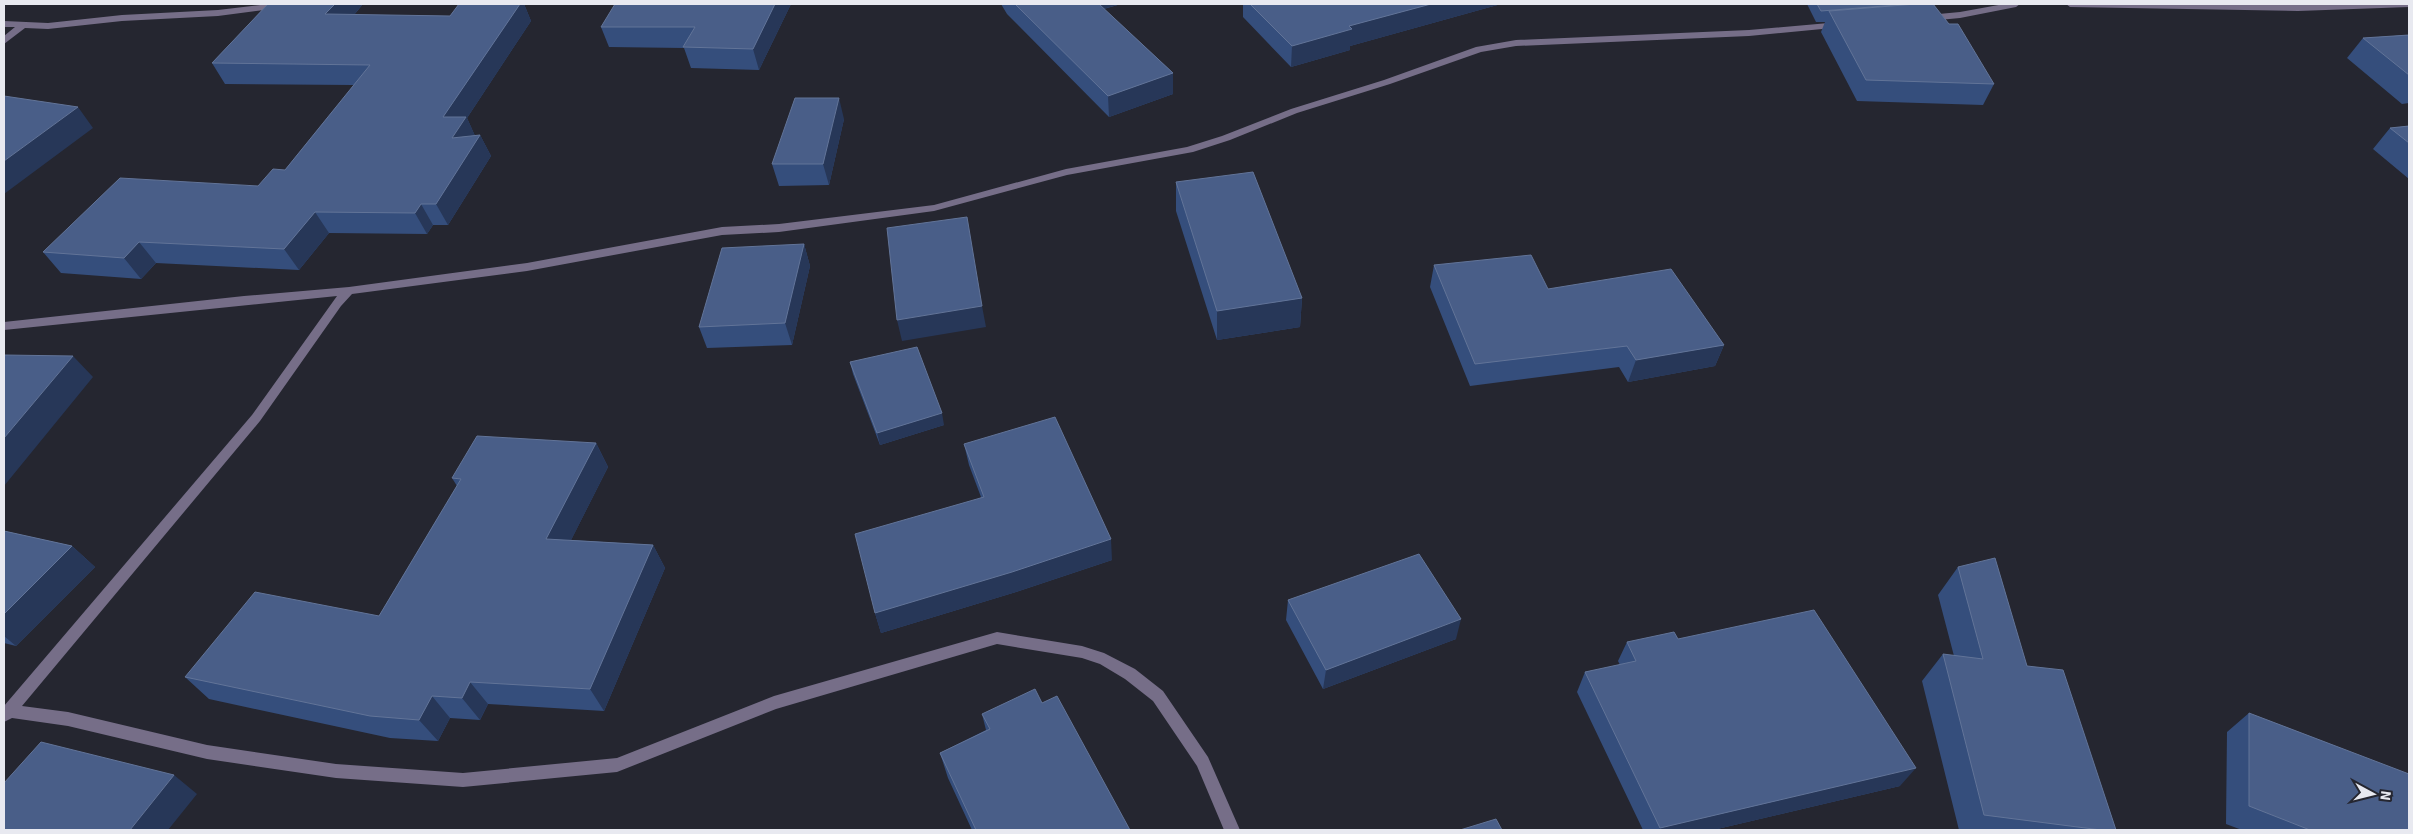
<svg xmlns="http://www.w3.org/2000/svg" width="2413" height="834" font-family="Signika,sans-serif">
<rect width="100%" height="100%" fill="#252630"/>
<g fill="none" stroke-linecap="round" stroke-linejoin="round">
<path fill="#766e88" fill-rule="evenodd" d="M269,4H292L288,7L218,16L122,21L48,29L25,28L4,44V36L15,27H4V21L48,23L122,15L218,10Z
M2004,4H2020L2016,7L1960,18L1928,21L1923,18L1928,15L1960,12Z
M2066,4H2409V7L2298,11L2070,7Z
M1840,22L1845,25L1843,27L1749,36L1516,46L1481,52L1390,84L1297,113L1230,140L1193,152L1067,175L934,211L779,232L722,235L527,271L352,294L341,306L260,421L22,706L68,712L207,745L336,764L463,773L617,758L774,696L997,632L1082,646L1104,653L1135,669L1163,691L1208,757L1240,830H1224L1197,766L1153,701L1125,679L1100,664L1082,658L997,644L776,709L617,772L463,787L336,778L207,759L68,726L12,718L4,722V706L252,415L337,296L4,330V322L244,296L349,287L527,263L722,227L779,224L934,205L1066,169L1187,147L1222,136L1291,109L1384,80L1476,47L1516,40L1749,30Z"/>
</g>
<path fill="#354e7c" d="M268,4H363L354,15L450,16L459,4H524L531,21L467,118L475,136L480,135L491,156L448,225H433L427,234L329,233L299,270L156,263L141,279L61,273L43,252L258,186L285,170L354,85L225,84L212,63Z
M791,4L759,70L691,68L684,48L609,47L601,27Z
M1001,4H1121L1104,9L1173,73V94L1109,117L1007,14Z
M1243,4H1501L1350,46V50L1291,67L1243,17Z
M1807,4H1933L1994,84L1983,105L1857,101L1821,32L1825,22H1816Z
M2409,35V103L2402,104L2347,58L2363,38Z
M844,119L829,185L779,186L772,164Z
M2409,126V179L2373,149L2390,128Z
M1176,182L1302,298L1300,327L1217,340L1176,211Z
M804,244L810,266L792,345L707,348L699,327Z
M1434,265L1724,345L1715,366L1628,382L1619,367L1470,386L1430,287Z
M850,362L944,425L880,445L853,374Z
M596,443L608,467L571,540L653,545L665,568L604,711L488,704L480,720L450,718L438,741L390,738L209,699L185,677L379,616L457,486L452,478Z
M964,444L1112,560L1016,592L881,633L875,613L981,497L969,465Z
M4,531L72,546L95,567L16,646L4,643Z
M1958,567L2027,666L2116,830H1959L1922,681L1943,654L1954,656L1938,595Z
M1288,600L1456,639L1323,689L1286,620Z
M1678,639L1900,786L1713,830H1643L1577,692L1585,672L1620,665L1618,661L1627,642Z
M1042,703L1130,830H972L948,778L940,753L986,730L982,714Z
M2249,713L2409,830H2242L2226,824L2227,732Z"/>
<path fill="#273758" d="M335,4H363L337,35L325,14Z
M520,4H524L531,21L467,118L476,138H452L443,117Z
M775,4H791L759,70L753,49Z
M1087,4H1121L1088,13Z
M1431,4H1501L1350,46V50L1291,67L1292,46L1349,26Z
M1173,73V94L1109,117L1108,96Z
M839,98L844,119L829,185L823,164Z
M78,107L93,128L4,194V161Z
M480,135L491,156L448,225L436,204Z
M421,204L433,225L427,234L415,213Z
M315,212L329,233L299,270L284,249Z
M139,242L156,263L141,279L124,258Z
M804,244L810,266L792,345L785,323Z
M1302,298L1300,327L1217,340V311Z
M982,306L986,327L902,341L897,320Z
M1724,345L1715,366L1628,382L1636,360Z
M73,356L93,377L4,486V438Z
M942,413L944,425L880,445L877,433Z
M596,443L608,467L560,562L546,539Z
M1111,539L1112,560L1016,592L881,633L875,613Z
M653,545L665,568L604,711L590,689Z
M72,546L95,567L16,646L4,636V614Z
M1461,619L1456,639L1323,689L1326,670Z
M470,682L488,704L480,720L462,698Z
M432,696L450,718L438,741L419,720Z
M1916,768L1900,786L1713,830H1659L1660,828Z
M174,775L197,794L168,830H130Z"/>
<path fill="#495e88" stroke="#627498" d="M268,4H335L325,14L450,16L459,4H520L443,117H466L452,138L480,135L436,204H421L415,213L315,212L284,249L139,242L124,258L43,252L120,178L258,186L273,169L285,170L370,65L212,63Z
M615,4H775L753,49L683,47L695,27H601Z
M1015,4H1099L1173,73L1108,96Z
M1250,4H1431L1349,26L1352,29L1292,46Z
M1817,4H1909L1821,11Z
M1916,4H1933L1949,24H1958L1994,84L1866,80L1829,11Z
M2409,35V75L2363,38Z
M4,96L78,107L4,161Z
M795,98H839L823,164H772Z
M2409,126V143L2390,128Z
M1253,172L1302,298L1217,311L1176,182Z
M967,217L982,306L897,320L887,228Z
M804,244L785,323L699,327L722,248Z
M1531,255L1548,289L1671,269L1724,345L1636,360L1627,346L1475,364L1434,265Z
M917,347L942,413L877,433L850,362Z
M4,355L73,356L4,438Z
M1055,417L1111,539L1012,572L875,613L855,534L984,497L964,444Z
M477,436L596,443L546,539L653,545L590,689L470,682L462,698L432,696L419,720L370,716L185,677L255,592L379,616L461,479L452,478Z
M4,531L72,546L4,614Z
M1419,554L1461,619L1326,670L1288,600Z
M1995,558L2027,666L2063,670L2116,830H2101L1984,815L1943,654L1983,659L1958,567Z
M1814,610L1916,768L1660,828L1585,672L1636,661L1627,642L1674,632L1678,639Z
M1035,689L1042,703L1057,696L1130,830H976L940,753L990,729L982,714Z
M2249,713L2409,774V830H2310L2249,806Z
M41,742L174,775L130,830H4V783Z
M1496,819L1502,830H1460Z"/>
<rect width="2413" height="834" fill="none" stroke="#e8e9f0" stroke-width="10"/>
<g transform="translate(2373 794) rotate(97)" stroke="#252630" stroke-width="4" paint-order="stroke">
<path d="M0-4L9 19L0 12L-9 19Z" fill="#e8e9f0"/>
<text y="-8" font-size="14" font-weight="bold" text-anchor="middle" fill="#e8e9f0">N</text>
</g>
</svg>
